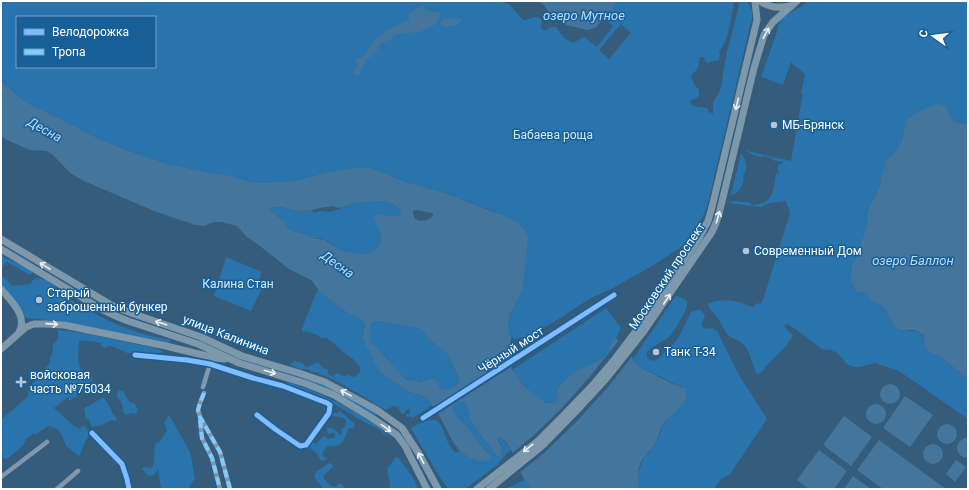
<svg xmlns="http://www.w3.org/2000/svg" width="969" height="490" font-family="Roboto,sans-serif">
<rect width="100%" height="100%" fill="#355c7b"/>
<path fill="#2974ad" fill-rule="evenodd" d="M1,1H497L509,4L523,20C531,21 533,13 542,20L541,28L544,31L551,27H556L564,38L573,43L584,37L597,47L613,26L610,23L602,20L611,12L613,9L619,1H734C731,19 730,37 719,52L720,55L719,60L708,63L705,61L704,57H700L698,68L691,76L694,84L699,90C700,97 698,98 691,100V104L693,106L707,108L709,112L713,114V102L719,93L721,87L726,56L740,1H747L752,11V18L707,207L702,218L687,240L681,247L657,263L613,288L589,299L559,319L528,336L515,339L511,338C501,320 515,310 520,295C527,275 525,251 525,230L517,222L491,210L445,193L406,182L371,168L327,172L294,181L259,183L251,182L228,175L216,174L168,164L126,150L95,137L65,121L27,103L1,81ZM17,17H155V67H17ZM621,24L630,32L631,33L609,59L599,50Z
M807,1H968V123C954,126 951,120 947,107L933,106L911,115L907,120L904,133L899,148L895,153L886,161C885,166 883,170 881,176C880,180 881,184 879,188C873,201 865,210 867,225L855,260L852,264L850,280L857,292C868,292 866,296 873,302C876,304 880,304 882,306C887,310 891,321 893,327C897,328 902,331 905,331C919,330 923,331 925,346L935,354L939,355L949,364L956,368L961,374L968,380V419L899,371L875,363L860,367H853L848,365L837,353L831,350L822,349L797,330L787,324L784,326L793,336L786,346L758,375C752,368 751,351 743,344C739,340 733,339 729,336C723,330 721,321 715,315C712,311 709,309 708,305L709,303C718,300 728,299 738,302C743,303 748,306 753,307L755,304L762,303L790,213L786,201C778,202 768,202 761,207L729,203L734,201L751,203V205H757V204C774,204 774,186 776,173L779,174V171L777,170L779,164H782V162L772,160V158L763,156L762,157C755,156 750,154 745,149L751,152L791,161L803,94L801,93L805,74L791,62L783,85L761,77L777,32L779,23L785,16L802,6Z
M741,153C746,160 747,165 745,173H744L743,178H744C742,187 740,193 731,195Z
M381,201C389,202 396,204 401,212V214C393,219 384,214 375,215L374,218L381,237L379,245L375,249L366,254H362L342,251L328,241L320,238H314L308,235L289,230L287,228L285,222C280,217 272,215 269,208L281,207L301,212L312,210L314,213L320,211L329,212L340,209L339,208L356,203Z
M1,255L5,258L34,271L30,275L7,262L1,267Z
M226,257L262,272L257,284L263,286L251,311L214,296Z
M2,276L13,286L30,284L35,278C49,277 60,293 71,300C93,314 118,326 143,334C151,336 161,338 170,340L169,343L59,321L26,318L20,309L1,285V277Z
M318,289L321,293L343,310L363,321L365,325L363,334L380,372L408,392L420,395L425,397L432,405L421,413L412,418L411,416L408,417L406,416V414H410L409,408L403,414L401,413L398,407L393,406L386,410C381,407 373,404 370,400L336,381L326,376L320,375L318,372C314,373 310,373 308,369H300L290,365L295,361L303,363L304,366L308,367L318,362L322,367L328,370V374L333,377L337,373L346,377L348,374L353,377L356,376L360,372V367L353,359L343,352L335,344L326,338H321L316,334L302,331V328Z
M677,296C680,297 686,299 687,302C689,308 673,333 669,337C663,342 656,344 650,349C643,355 648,363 657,360L672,344L673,345L680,335L691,312L696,310H700L705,315L702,324V327L706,329L713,328L717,331L739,375L767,419L730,474L720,480L714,489H640L638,485L637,477L642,462L644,457L649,452L658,439L663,425L674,413L685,388C676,385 669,381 661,377C650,371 640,369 633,359L675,297Z
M606,308L621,328L616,339H612L608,352L603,358L590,365L582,368L562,383L558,388L556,401C540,410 520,381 512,370Z
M378,321L421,329C424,332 426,336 429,339C434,344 441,348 446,353C450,356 450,360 452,364C454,369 464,381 455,386C452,388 447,389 443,390L440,388L439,383L430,379C406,388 399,371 385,356C381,351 375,347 371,342C368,337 370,329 371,324L374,322Z
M58,330L84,333L154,348L163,351L158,355L152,354L127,353L109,345L105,348L102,346L101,343C94,341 86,340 79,341L78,359L82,374L89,376L93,380L77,390V396L69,401L68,397L54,408L74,426L80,429L83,425L89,431L88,436L79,456L66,446L62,435L57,429L49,426L36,434L34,433L26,439L23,446L7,459L3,458L1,459V420L27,397L30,386L50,363V358L53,351L52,346L58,339Z
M236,357L323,384L377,413L378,415H375L323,387L311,382L241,360L236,358Z
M287,382C313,389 338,402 361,416C372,422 382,429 391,439L375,427L364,422L338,406L317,395L301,390L289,385Z
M119,390L123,391L127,398L130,402L135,404L138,410L136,414L132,413L126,415L123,412C123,409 123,406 121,402C118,397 115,396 119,390Z
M103,397C110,404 110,412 117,419L115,421L111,420L102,425L92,427L89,420L86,419L84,408L92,404Z
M461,401C468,405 468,413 471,420C478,433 489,444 496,456L500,457L503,451L502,445L497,439L498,437L502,439L511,449L497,465L465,489H448L436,471L411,428C419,423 427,420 436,420L441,425L449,445L456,453L460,451L468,457L479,461L487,451L476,440L468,427L457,417L453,411V406L457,402Z
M340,411L355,424L353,428H349C347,433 343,445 336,446C333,447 330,446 326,447L322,454L323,456L327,459L322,461C317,457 319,456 316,453C314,450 311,449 309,447L312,441L316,444L324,436L328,439L335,437L334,433L328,434L326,428C334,426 336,432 341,435L342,429L345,427L346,420L341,417L331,416V413H338Z
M169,415L190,452L195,479L189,487L190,489H161L158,469L154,475L149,476L142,469L144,467L152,468L154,462L155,444L161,440L167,430L164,423Z
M396,457L399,458L414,479L418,489H389L390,485L387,469Z
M329,463L333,465L332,468L324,475V479C328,482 330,488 336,487L338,484H342L346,489H324C320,485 319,482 314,478L316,472Z
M524,480L532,489H504L510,487Z"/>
<path fill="#44759d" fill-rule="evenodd" d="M538,1H619L613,9L611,12L595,28L587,30L566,25L550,13L543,4Z
M422,5L427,11L441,13L436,24L420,32L396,34L390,40L381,43L375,54L367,59L363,66L359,75L354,74L353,71L357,65L355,59L363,57C368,51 370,44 375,39C385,30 398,25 409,20V13Z
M449,18L463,19L457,25L445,27L440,24L443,19Z
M1,81L27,103L65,121L95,137L126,150L168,164L216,174L228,175L251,182L259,183L294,181L327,172L341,170L357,168H371L406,182L445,193L505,216L517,222L525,230L528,237L523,287L520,296L510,314L508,322L509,334L511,338L510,350L512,370L524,386L539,399L547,403H553L556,401L558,388L562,383L575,372L582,368L590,365L603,358L608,352L612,339H616L619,341L636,363L640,367L673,384L685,388C692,405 671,413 663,425C660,429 660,435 657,439C654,446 649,451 644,457C638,465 636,479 640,489H532C529,486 526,483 524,479C517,468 512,441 498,437L497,439C502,448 505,446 500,457L496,456C489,444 478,433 471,420C469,415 468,407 464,403C460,400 456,403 453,406V411L457,417L468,427L476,440L490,455V458L488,460L484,461H479L468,457L460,451L453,442L439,415L430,402L425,397L420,395L408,392L380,372L363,340V334L365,325L363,321L343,310L321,293L311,280L289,269L256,243L247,237L237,226L221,222H214L204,226L195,225L154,211L84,181L70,173L53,155L46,151L30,150L5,139L1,135ZM381,201C389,202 396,204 401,212V214C393,219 384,214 375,214L374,218L381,237L379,245L375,249L366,254H362L342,251L325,240L314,238L308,235L289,230L287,228L285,222C280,217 272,215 269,208L281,207L298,211L301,212L320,208L332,206L339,208L356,203ZM415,210L432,213L433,214V216C426,223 412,223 413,211ZM378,321L421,329C424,332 426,336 429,339C434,344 441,348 446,353C450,356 450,359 452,364C454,369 464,381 455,386C452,388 447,389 443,390L440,388L439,383L434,379H430L419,382L406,379L399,372L380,351L371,342L370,337L371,324L374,322Z
M938,104L947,107C951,120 954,126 968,123V380L961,374L958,370L949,364L939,355L933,354L928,350L925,346L924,339L923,335L919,332L914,330H908L905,331L893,327C892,322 887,310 882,306C880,304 876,304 873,302C866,296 868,292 857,292L850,280L852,264L855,260L867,225C865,210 873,201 879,188C881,184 880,180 881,176C883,170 885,166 886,160C896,153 902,144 904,132C905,128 906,123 907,120C911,113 931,106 938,104Z
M880 394a10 10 0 1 1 20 0a10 10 0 1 1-20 0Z
M905,396L933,415L910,447L883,428Z
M866 414a10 10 0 1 1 20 0a10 10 0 1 1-20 0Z
M844,416L872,437L851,466L823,445Z
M937 434a10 10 0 1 1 20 0a10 10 0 1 1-20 0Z
M965,438H968V458C955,457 953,443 965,438Z
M879,440L946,489H883L857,470Z
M923 454a10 10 0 1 1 20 0a10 10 0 1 1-20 0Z
M819,450L847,471L834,489H809L797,480Z
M956,460L966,467L955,482L946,474Z
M853,476L871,489H844Z"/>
<path fill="#355c7b" d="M620,339L633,355L608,387L577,421L544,453L519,473L511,454L532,437L563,407L592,374Z
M513,356L514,365L436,415L432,408Z"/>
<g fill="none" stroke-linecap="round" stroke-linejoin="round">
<path stroke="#7f98ad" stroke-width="4.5" d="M135,355L187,360L210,364L253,378L283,386L327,403L330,405L329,413L306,445L300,446L275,429L257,415
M203,387L210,364L215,358
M204,393L200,403L198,410L200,417L220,452L230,489
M200,418L202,438L212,458L220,489
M423,418L614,295
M92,433L122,464L127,479L129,489
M1,477L47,442
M57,489L78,471"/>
<path stroke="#7d98ab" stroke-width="7" d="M760,1C769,8 780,8 790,6
M1,239L111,305L131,313L201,337L242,356L299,373L325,382L377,410L402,428L419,454L438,489
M1,249L101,309L116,316L128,321L198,344L239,363L307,384L334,395L372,418L397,435L405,446L427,489
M1,289C11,301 28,316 19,332
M1,349L26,327L34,324H46L64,325L166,346L215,358L225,359
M477,489L538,441L563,416L592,386L614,360L639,327L699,238L708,221L712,207L757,20L755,1
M489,489L542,446L581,406L605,380L644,331L712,232L716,223L719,214L754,68L764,35L773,22L797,1"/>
<path stroke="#80caff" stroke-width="4" stroke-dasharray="8 4" stroke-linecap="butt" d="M204,393L200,403L198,410L200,417L220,452L230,489
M200,420L202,438L212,458L220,489"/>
<g stroke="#185f98" stroke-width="8">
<path id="cycleway" d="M135,355L187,360L210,364L253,378L283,386L327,403L330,405L329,413L306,445L300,446L275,429L257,415
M423,418L614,295
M92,433L122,464L127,479L129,489"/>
</g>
<use href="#cycleway" stroke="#80bcff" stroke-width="5"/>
</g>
<defs><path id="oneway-shaft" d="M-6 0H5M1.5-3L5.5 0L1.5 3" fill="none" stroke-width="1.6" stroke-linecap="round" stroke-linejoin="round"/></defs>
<g stroke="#ecf0f2">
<use href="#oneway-shaft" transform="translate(766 33) rotate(-62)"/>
<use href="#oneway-shaft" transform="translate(737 104) rotate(103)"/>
<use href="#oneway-shaft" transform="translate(718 217) rotate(-74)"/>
<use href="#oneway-shaft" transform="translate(45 266) rotate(-149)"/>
<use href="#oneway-shaft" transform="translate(667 299) rotate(-56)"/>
<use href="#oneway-shaft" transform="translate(161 323) rotate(-162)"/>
<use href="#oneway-shaft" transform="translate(52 324) rotate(4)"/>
<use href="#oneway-shaft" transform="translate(270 372) rotate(16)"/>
<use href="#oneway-shaft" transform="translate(346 393) rotate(-151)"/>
<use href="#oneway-shaft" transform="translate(386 428) rotate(36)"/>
<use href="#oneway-shaft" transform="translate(528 448) rotate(142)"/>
<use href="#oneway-shaft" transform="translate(421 458) rotate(-118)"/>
</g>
<g fill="#b8c6d1" stroke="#185f98" stroke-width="1.5">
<circle cx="774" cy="125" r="4"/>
<circle cx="746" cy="251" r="4"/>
<circle cx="39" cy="300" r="4"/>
<circle cx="656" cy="352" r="4"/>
<path d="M19 376h4v4h4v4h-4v4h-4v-4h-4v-4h4z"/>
</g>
<g text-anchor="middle" stroke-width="3" stroke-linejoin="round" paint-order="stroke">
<g font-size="12" fill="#fff" stroke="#185f98" text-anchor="start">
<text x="782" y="129">МБ-Брянск</text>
<text x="754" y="255">Современный Дом</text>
<text x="47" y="297">Старый<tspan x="47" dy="14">заброшенный бункер</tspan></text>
<text x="664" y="356">Танк Т-34</text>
<text x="30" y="379">войсковая<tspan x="30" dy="14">часть №75034</tspan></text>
</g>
<g font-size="12" fill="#d3eafc" stroke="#185f98">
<text x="553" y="139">Бабаева роща</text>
<text x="238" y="288">Калина Стан</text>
</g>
<g font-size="12" fill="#fff" stroke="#185f98">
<text transform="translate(667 276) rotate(-56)" y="4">Московский проспект</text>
<text transform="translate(226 335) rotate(21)" y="4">улица Калинина</text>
<text transform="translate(511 350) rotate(-33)" y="4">Чёрный мост</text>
</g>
<g font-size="13" font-style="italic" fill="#b9ddf8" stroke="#185f98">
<text x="584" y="20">озеро Мутное</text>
<text transform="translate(45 129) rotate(29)" y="5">Десна</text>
<text x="913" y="265">озеро Баллон</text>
<text transform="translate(338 264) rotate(36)" y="5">Десна</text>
</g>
</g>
<rect width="969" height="490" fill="none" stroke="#ffffff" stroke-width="4"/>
<rect x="16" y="16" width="140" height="52" fill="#185f98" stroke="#749fc1"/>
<rect x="24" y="29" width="20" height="6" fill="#80bcff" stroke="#749fc1"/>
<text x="52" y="36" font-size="12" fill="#ffffff">Велодорожка</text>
<rect x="24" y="49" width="20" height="6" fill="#80caff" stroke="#749fc1"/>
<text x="52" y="56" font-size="12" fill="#ffffff">Тропа</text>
<g transform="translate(933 36) rotate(284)" stroke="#185f98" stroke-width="3" paint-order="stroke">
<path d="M0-3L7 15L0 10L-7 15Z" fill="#ffffff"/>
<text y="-6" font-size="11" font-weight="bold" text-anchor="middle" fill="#ffffff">С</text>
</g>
</svg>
